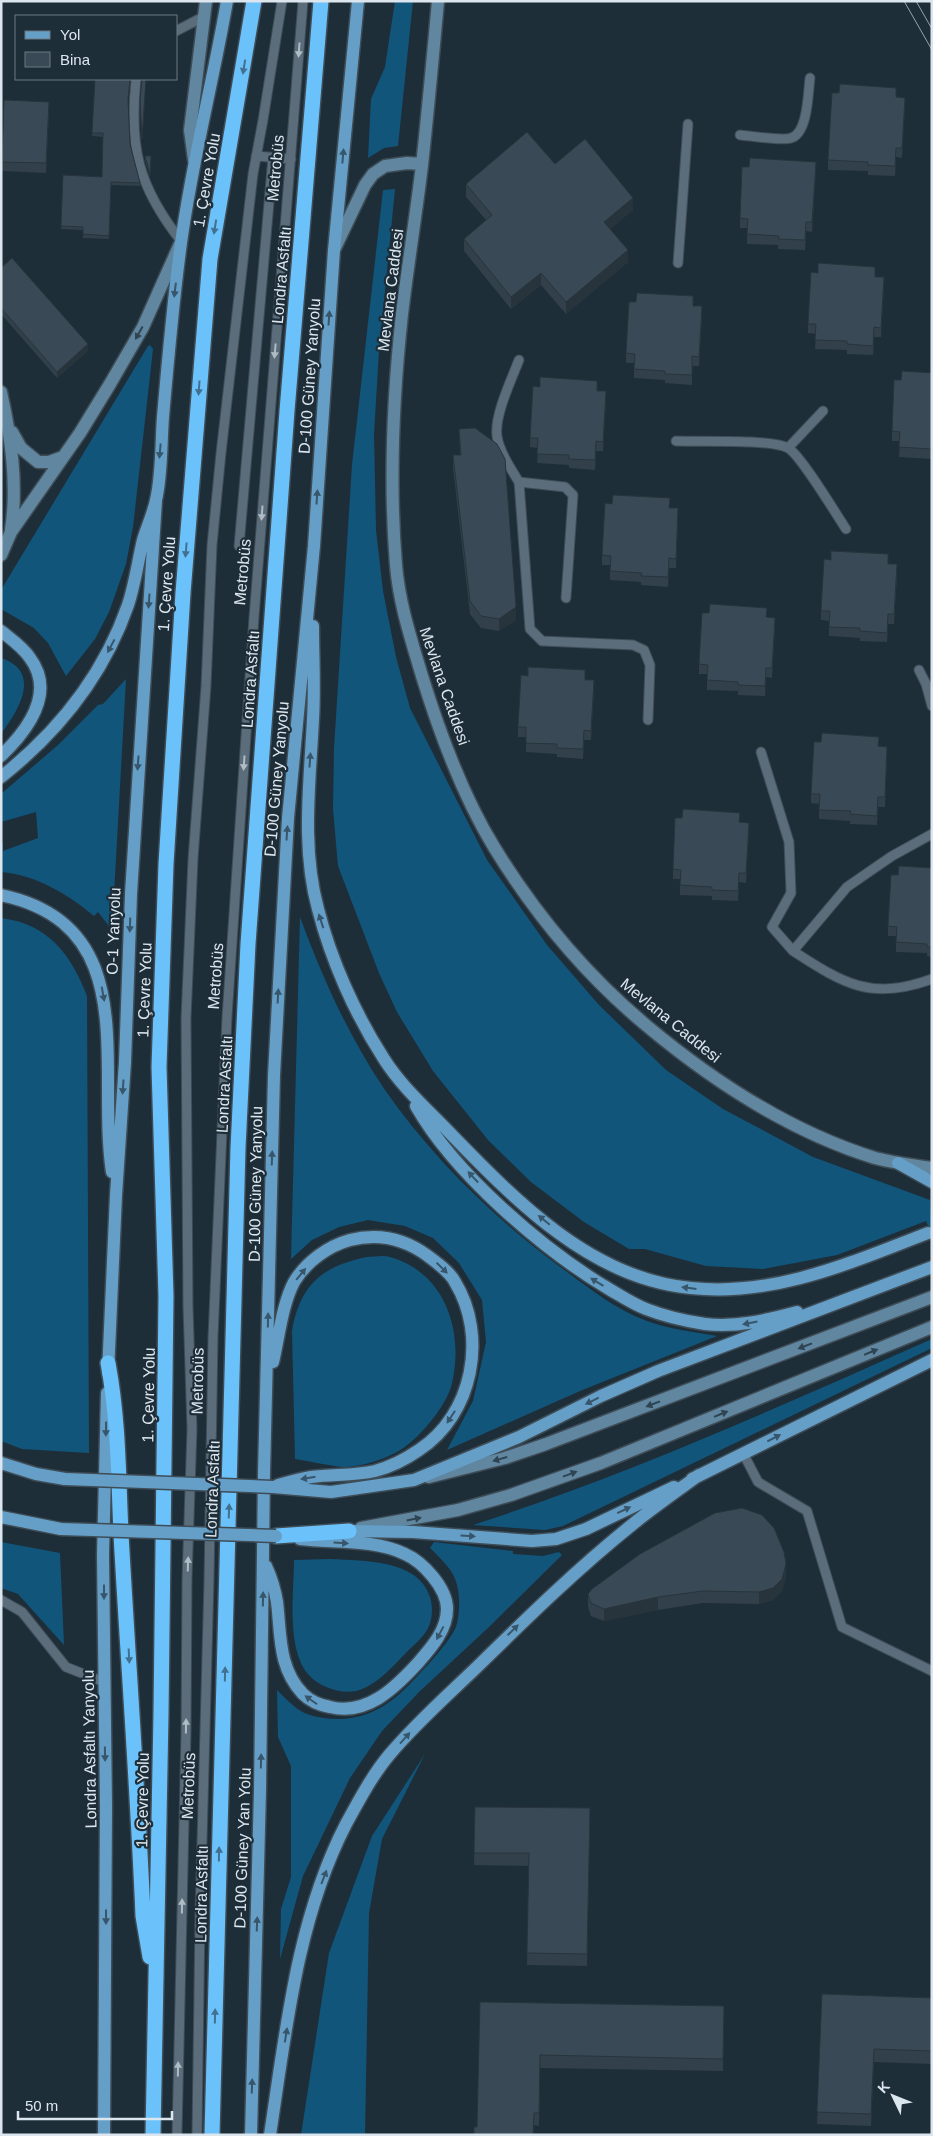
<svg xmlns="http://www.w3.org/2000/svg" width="933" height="2136" font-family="Arial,sans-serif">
<rect width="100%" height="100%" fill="#1e2e39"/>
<path fill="#12557b" d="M395,1H413L398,146L384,148L368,158L371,99L385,67Z
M395,189L379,351L374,434L376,530L383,591L396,657L410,708L487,860L547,945L599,1005L666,1070L723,1109L813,1157L930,1200L932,1235L926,1221L837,1255L763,1269L706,1266L645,1249H629L584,1222L531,1182L488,1140L433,1071L397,1012L379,973L338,866L333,809L334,748L352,465L383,190Z
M150,345L153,349L133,527L126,564L109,612L95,639L66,676L48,643L34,628L1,609V590L148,346Z
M1,658C43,672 18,711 1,734Z
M126,679L112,930L98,912L94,916C68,894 36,875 1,872V843L3,842V851L38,838L36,812L1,822V794L58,745L98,705L103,704Z
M300,917C322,977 349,1037 385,1090C433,1159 496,1220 563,1269C589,1288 616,1310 647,1321C669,1329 693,1332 717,1336L580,1391L447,1450L473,1401L486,1342L482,1300L459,1263L433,1238L405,1226L368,1220L339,1227L312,1240L291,1259Z
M1,918C48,924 71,954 87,996L89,1453L22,1449L1,1441Z
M367,1257C374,1257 383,1255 390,1257C447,1273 465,1335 451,1387C444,1409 416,1443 395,1453C382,1460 359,1467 344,1467C328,1466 311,1461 295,1459L292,1331C300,1285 322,1266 367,1257Z
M932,1339V1348L563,1526L545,1530L473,1525C630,1474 781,1406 932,1339Z
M1,1542L60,1553L64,1645L18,1594L1,1588Z
M434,1542L513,1551V1554L543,1556L559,1552L562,1555L489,1627L419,1692L382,1731L350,1778L303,1876L280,1959L281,1909L291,1877V1766L278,1737L277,1690C286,1699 295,1709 307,1714C317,1718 330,1719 341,1719C377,1717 398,1698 421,1672C431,1662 451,1639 456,1627C460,1615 460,1596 457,1585C454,1570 440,1558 430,1548Z
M331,1559C363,1561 418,1559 430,1597C433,1607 433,1620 427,1630C422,1639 411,1647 404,1655C391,1668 376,1686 356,1691C340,1694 319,1687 308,1674C286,1648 294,1592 294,1560Z
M425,1754L382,1839L369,1913L365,2135H301L329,1953L372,1836Z"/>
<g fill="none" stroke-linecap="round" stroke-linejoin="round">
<g stroke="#3e4c56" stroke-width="11">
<path id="lane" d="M176,31L205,16
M136,79C129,148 138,186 181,241
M740,135C751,136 782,141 791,138C808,133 808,93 810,78
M256,156L291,159
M678,263L688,124
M519,360C512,378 494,416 497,436C499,451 511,469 519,482L530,629L542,641L633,645L644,650L650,665L648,720
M676,441C699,442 771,439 788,448C800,454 836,514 846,529
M788,448L823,411
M519,482L565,487L573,495L566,598
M239,546L273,157
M919,670L926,684L932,706
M761,752L789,842L791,893L772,927L793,951L847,887L892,856L932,834
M793,951C844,984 871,1001 932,979
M743,1453L758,1482L807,1511L842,1627L932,1671
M1,1600L22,1612L66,1667L104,1682
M177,2135L186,1732L187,1579L192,1429L188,1307L186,1018L193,859L206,686L212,545L221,453L253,174L263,120L282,1
M197,2135L200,1916L209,1580L213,1337L227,1017L254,617L303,1"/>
</g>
<g stroke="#3e4c56" stroke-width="15">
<path id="secondary" d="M438,1C433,56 428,111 422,165C416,215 408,264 402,314C393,397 389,482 396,565C399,603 411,639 422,676C439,731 464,798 494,847C535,914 587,976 647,1026C714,1082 791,1132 875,1158C894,1163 913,1165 932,1168
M194,160L190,130L206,1
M335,248L365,185L373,174L385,166L407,163L422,164
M1,392C11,437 18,484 11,530
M12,432L21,448L38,462H49L63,457
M1,555L11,532L80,433L110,384L143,327L180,244
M429,1477L505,1458L546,1444L932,1297
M361,1528L458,1510L511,1495L601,1463L932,1327"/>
</g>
<g stroke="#3e4c56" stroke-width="15">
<path id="primary" d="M313,626C313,657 315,688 313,719C310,782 301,847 318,909C331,960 355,1014 384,1059C401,1086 426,1108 449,1132C515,1200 591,1279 691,1288C775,1297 852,1262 928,1233
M1,631C11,639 23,647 30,658C56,693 27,731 1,756
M1,777C58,732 104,674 128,605C135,584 138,561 143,540C147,527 153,514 156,500C162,475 161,443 163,417C168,359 173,301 181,243C192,161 213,82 227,1
M1,895C144,925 96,1067 112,1172
M416,1106C454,1173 543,1250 609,1289C621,1296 633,1304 646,1309C664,1316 685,1321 705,1324C736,1328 767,1320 797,1312
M898,1163L932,1182
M273,1362C279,1337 282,1305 294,1282C306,1262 328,1246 350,1240C378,1233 405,1239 428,1256C437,1263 450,1272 455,1282C488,1336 473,1415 419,1450C406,1459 390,1467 375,1471C354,1476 332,1474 311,1477C300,1479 289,1482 278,1485
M108,1373L116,1195L125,1062L131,894L156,500
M1,1463L36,1474L65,1479
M692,1479L932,1360
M273,1487L331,1492L414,1480L519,1437L601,1396L658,1371L932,1267
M1,1517L61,1529
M349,1531L413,1532L532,1541L556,1539L586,1529L674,1487
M266,1566C271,1577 275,1589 277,1602C281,1635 278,1668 303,1694C311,1702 319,1705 330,1707C366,1716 394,1689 417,1664C430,1649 447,1631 447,1609C447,1588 423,1562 405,1554C374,1539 334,1543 300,1539
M104,2135L106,1807L103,1555L107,1393
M251,2135L260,1790L264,1473L274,1075L288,818L314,546L334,250L358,1
M270,2135C286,2030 297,1919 346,1824C359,1800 373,1774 390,1754C417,1722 448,1695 478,1666C528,1617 578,1568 633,1524C654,1507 677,1491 699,1475"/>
</g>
<g stroke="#3e4c56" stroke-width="18">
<path id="highway" d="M108,1363C120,1428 118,1487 122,1552C129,1673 138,1795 143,1916L150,1957
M276,1536L349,1531
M153,2135L161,1714L166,1296L159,1067L166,864L183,593L210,259L254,1
M212,2135L238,1148L248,944L287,411L321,1"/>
</g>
<use href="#lane" stroke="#5b6d7a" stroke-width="9"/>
<use href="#secondary" stroke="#6086a0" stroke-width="12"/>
<use href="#primary" stroke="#659fc7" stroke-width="12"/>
<use href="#highway" stroke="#6bc1fa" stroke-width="15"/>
<path stroke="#98a4ad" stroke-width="1" d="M904,1L932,50
M916,1L932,29"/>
<g stroke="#3e4c56" stroke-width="15" stroke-linecap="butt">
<path id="primary-bridge" d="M65,1479L273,1487
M61,1529L276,1536"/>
</g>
<use href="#primary-bridge" stroke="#659fc7" stroke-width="12"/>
</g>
<path fill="#31404a" d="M95,79L128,102L130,144L140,183V186L111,185L109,239L83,238V230L61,229V226L102,177L103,137L92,136Z
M896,97L905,107L902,158L896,157L895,176L868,175V171L828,170V160Z
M49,111L46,173L2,171V162Z
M145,156H151L150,177L145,160Z
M555,164L633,210L610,229L628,262L566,314L541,285L511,309L464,251V239L486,220L466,197V184Z
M816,172L812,232L806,231L805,250L778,249V245L747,244V228H740V218Z
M1,268L88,351L57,378L1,314Z
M875,277L884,287L881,337H874L873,355L847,354V350L815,349L816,334L808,333V324Z
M693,306L702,316L699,366H692V385L665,383V380L634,378V363H626V353Z
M932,373V462H931V459L899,457L900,441H892V431L901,380Z
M597,391L606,401L603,451H596L595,470L569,468V465L537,463L538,448L530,447V438Z
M459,429L516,620L499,631L481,628L470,614L453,468V455H460Z
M670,508L678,518L676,568H669L668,587L641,585V582L610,580V565H602V555Z
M888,564L897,574L894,624H888L887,642L860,641V638L829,636V621L821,620V611Z
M767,617L775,627L772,678L766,677L765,696L738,695V691L707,690V674H699V664Z
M585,680L594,690L591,740H584L583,759L557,757V754L526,752V737H518V727Z
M879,747L887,757L885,807H878L877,825L850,824V821L819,819V804L811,803V794Z
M740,822L749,832L746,883L739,882L738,901L712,900V896L680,895V879H673V869Z
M932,868V957L927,956V953L896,952V936H888V926L898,875Z
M786,1577L782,1591L773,1600L759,1604L703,1603L658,1610L604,1621L591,1616L588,1607V1594Z
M475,1807L590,1808L587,1966L527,1965L529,1866L474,1865Z
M822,1994L932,1998V2064L874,2062L871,2126L817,2124Z
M480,2002L724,2006L723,2071L540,2068L539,2126L534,2125L533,2135H474L477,2127Z"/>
<path fill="#28343c" d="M905,98V107L902,158V148Z
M816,162V172L812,232V222Z
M633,198V210L604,234V222Z
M628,250V262L566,314V302Z
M541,273V285L511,309V297Z
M884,277V287L881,337V328Z
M88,344V351L57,378V372Z
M606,391V401L603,451V442Z
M516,607V620L499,631V619Z
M749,823V832L746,883V873Z
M786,1564V1577L782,1591L773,1600L759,1604V1592Z
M658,1597V1610L604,1621V1609Z
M874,2049V2062L871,2126V2114Z"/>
<path fill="#394a56" stroke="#28343c" d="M95,79H130L128,100L130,144L140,183L111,182L109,236L83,234V227L61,226L63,175L102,177L103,133H92Z
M142,79H146L142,139L140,100Z
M840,84L896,88V97L905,98L902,148H896L895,166L868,165V162L828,160L832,93H839Z
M4,100L49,102L46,163L2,162Z
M527,132L555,164L585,139L633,198L604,222L628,250L566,302L541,273L511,297L464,239L492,215L466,184Z
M145,156H151L150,174Z
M750,158L816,162L812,222H806L805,240L778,239L779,236L747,234L748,219L740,218L742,167H749Z
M12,258L88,344L57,372L1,308V268Z
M818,263L875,267V277H884L881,328L874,327L873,346L847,344V341L815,340L816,324H808L811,272L818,273Z
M637,293L693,296V306H702L699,357L692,356V375L665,374V371L634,369L635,354L626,353L629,302H636Z
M902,371L932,373V452H931V449L899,447L900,432L892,431L894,380H901Z
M540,377L597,381V391H606L603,442L596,441L595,460L569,459V455L537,454L538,438H530L533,386L540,387Z
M475,428L497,444L505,459L516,607L499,619L481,616L470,601L453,455H461L459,429Z
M613,495L670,498L669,508H678L676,559L669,558L668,577L641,576L642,573L610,571L611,556L602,555L605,503L612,504Z
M831,551L888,554V564H897L894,614H888L887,633L860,631V628L829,627L830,611H821L824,559L831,560Z
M710,604L767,608L766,617L775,618L772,668H766L765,686L738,685V682L707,680L708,665L699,664L702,613H709Z
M528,667L585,670V680H594L591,731L584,730L583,749L557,748V744L526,743V727H518L521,675L528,676Z
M822,733L879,737L878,746L887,747L885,797H878L877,816L850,814L851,811L819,810L820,794H811L814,742H821Z
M683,809L740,813L739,822L749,823L746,873H739L738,891L712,890V887L680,885L681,870L673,869L675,818H682Z
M899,866L932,868V947H927V944L896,942L897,927L888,926L891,875H898Z
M742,1508L762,1515L774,1528L784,1552L786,1564L782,1579L773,1588L759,1592L703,1591L658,1597L604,1609L591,1603L588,1594L592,1589L640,1554L715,1513Z
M475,1807L590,1808L587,1954L527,1953L529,1853H474Z
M822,1994L932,1998V2051L874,2049L871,2114L817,2112Z
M480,2002L724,2006L723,2059L540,2055L539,2113H534L533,2135H474V2127H477Z"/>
<defs><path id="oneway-solid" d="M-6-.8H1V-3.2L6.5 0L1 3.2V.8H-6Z" transform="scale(1.25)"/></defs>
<g fill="#afbcc5">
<use href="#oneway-solid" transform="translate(299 50) rotate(94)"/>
<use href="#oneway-solid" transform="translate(275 351) rotate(95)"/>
<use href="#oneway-solid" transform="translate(262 513) rotate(94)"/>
<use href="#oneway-solid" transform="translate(244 763) rotate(94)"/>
<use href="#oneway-solid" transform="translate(188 1564) rotate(-88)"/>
<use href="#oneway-solid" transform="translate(186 1726) rotate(-89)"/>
<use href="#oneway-solid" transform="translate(182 1906) rotate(-89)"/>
<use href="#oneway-solid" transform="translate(178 2069) rotate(-89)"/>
</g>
<g fill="#417090">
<use href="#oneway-solid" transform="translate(244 67) rotate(99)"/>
<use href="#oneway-solid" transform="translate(215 227) rotate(99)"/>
<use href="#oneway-solid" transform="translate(199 388) rotate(94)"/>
<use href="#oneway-solid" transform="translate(186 550) rotate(95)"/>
<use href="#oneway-solid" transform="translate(229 1511) rotate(-88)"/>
<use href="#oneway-solid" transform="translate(129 1656) rotate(87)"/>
<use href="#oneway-solid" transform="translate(225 1674) rotate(-89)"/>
<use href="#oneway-solid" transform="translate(219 1854) rotate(-89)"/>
<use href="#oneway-solid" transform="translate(215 2016) rotate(-89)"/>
</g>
<g fill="#37566b">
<use href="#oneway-solid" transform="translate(343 156) rotate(-85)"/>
<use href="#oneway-solid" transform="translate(175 290) rotate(97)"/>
<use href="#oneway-solid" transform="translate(329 318) rotate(-86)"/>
<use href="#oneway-solid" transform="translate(160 451) rotate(95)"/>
<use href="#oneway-solid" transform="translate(317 497) rotate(-86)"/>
<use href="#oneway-solid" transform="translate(149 601) rotate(94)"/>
<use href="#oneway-solid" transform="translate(111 646) rotate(118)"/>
<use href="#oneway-solid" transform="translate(310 760) rotate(-86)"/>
<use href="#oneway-solid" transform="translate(138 763) rotate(94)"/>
<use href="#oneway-solid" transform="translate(287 833) rotate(-86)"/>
<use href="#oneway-solid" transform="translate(321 921) rotate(-108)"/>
<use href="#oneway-solid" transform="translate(130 925) rotate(92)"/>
<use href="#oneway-solid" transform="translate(103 994) rotate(80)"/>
<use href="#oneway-solid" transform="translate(278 996) rotate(-87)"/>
<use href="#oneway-solid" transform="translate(123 1087) rotate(94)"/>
<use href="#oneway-solid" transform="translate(272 1158) rotate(-88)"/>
<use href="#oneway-solid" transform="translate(473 1177) rotate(-133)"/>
<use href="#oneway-solid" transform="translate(544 1220) rotate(-141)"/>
<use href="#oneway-solid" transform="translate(442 1268) rotate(44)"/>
<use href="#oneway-solid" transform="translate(301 1274) rotate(-51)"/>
<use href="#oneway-solid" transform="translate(597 1282) rotate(-149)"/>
<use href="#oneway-solid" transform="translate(689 1288) rotate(-173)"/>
<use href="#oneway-solid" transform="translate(268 1320) rotate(-89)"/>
<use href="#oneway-solid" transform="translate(750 1323) rotate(169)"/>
<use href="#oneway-solid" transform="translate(592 1401) rotate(154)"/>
<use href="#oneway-solid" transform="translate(451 1417) rotate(123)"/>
<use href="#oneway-solid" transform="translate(106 1429) rotate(91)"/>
<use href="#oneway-solid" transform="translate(774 1438) rotate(-27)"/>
<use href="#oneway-solid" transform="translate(308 1478) rotate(171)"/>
<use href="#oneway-solid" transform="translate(624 1510) rotate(-25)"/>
<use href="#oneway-solid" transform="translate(468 1536) rotate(4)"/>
<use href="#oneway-solid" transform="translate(341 1543) rotate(3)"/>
<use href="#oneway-solid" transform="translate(104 1592) rotate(90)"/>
<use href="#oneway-solid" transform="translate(263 1599) rotate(-89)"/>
<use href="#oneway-solid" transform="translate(513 1630) rotate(-44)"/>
<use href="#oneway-solid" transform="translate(440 1633) rotate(118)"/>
<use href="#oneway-solid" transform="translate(311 1700) rotate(-145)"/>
<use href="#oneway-solid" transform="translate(405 1738) rotate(-48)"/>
<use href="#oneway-solid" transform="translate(105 1754) rotate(89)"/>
<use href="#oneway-solid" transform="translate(261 1761) rotate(-89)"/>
<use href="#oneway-solid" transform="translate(324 1877) rotate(-69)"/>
<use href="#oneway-solid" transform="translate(106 1917) rotate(90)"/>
<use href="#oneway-solid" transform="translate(257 1924) rotate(-88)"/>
<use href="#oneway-solid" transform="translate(286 2035) rotate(-81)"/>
<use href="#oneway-solid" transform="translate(252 2086) rotate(-88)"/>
</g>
<g fill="#2e4453">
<use href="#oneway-solid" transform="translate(139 333) rotate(119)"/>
<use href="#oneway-solid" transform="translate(805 1346) rotate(159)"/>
<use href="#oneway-solid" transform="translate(871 1352) rotate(-22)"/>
<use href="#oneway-solid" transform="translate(653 1404) rotate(159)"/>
<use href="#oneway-solid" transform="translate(721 1414) rotate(-22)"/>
<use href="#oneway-solid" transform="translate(500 1459) rotate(164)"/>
<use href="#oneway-solid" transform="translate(570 1474) rotate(-20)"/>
<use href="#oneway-solid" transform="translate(414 1519) rotate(-11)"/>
</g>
<g text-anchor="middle" stroke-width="4.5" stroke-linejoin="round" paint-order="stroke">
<g font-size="16" fill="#dce6ee" stroke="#1e2e39">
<text transform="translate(275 168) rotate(-85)" y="6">Metrobüs</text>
<text transform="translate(206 180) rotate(-80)" y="6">1. Çevre Yolu</text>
<text transform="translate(281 275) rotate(-85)" y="6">Londra Asfaltı</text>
<text transform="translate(390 290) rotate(-83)" y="6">Mevlana Caddesi</text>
<text transform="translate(309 376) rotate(-86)" y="6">D-100 Güney Yanyolu</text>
<text transform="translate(242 572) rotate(-85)" y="6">Metrobüs</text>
<text transform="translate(166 584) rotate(-86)" y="6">1. Çevre Yolu</text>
<text transform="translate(250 679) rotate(-86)" y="6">Londra Asfaltı</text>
<text transform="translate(445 686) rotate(71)" y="6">Mevlana Caddesi</text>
<text transform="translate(276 779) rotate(-85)" y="6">D-100 Güney Yanyolu</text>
<text transform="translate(113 931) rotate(-88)" y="6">O-1 Yanyolu</text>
<text transform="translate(215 976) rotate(-86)" y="6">Metrobüs</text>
<text transform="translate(144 990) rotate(-88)" y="6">1. Çevre Yolu</text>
<text transform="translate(671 1020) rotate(39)" y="6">Mevlana Caddesi</text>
<text transform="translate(224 1084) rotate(-87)" y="6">Londra Asfaltı</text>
<text transform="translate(255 1184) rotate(-89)" y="6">D-100 Güney Yanyolu</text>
<text transform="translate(197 1381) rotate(-89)" y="6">Metrobüs</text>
<text transform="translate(148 1395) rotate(-89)" y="6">1. Çevre Yolu</text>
<text transform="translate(212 1489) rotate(-88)" y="6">Londra Asfaltı</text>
<text transform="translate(89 1749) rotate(-91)" y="6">Londra Asfaltı Yanyolu</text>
<text transform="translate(188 1786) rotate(-88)" y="6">Metrobüs</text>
<text transform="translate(142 1800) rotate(-89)" y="6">1. Çevre Yolu</text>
<text transform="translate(242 1848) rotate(-88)" y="6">D-100 Güney Yan Yolu</text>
<text transform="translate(201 1894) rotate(-89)" y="6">Londra Asfaltı</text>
</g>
</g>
<rect width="933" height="2136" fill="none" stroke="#dce6ee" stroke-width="5"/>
<rect x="15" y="15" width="162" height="65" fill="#1e2e39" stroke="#6a7881"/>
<rect x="25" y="31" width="25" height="8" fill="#659fc7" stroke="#6a7881"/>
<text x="60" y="40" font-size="15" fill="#dce6ee">Yol</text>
<rect x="25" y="52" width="25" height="15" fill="#394a56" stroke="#6a7881"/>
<text x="60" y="65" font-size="15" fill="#dce6ee">Bina</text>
<g transform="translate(893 2096) rotate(313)" stroke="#1e2e39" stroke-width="4" paint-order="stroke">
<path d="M0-4L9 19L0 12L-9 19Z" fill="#dce6ee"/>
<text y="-8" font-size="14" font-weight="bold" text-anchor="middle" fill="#dce6ee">K</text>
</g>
<path d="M18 2111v8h154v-8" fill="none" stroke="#dce6ee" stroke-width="2.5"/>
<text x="25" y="2111" font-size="15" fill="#dce6ee" stroke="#1e2e39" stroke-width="4" paint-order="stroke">50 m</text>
</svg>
